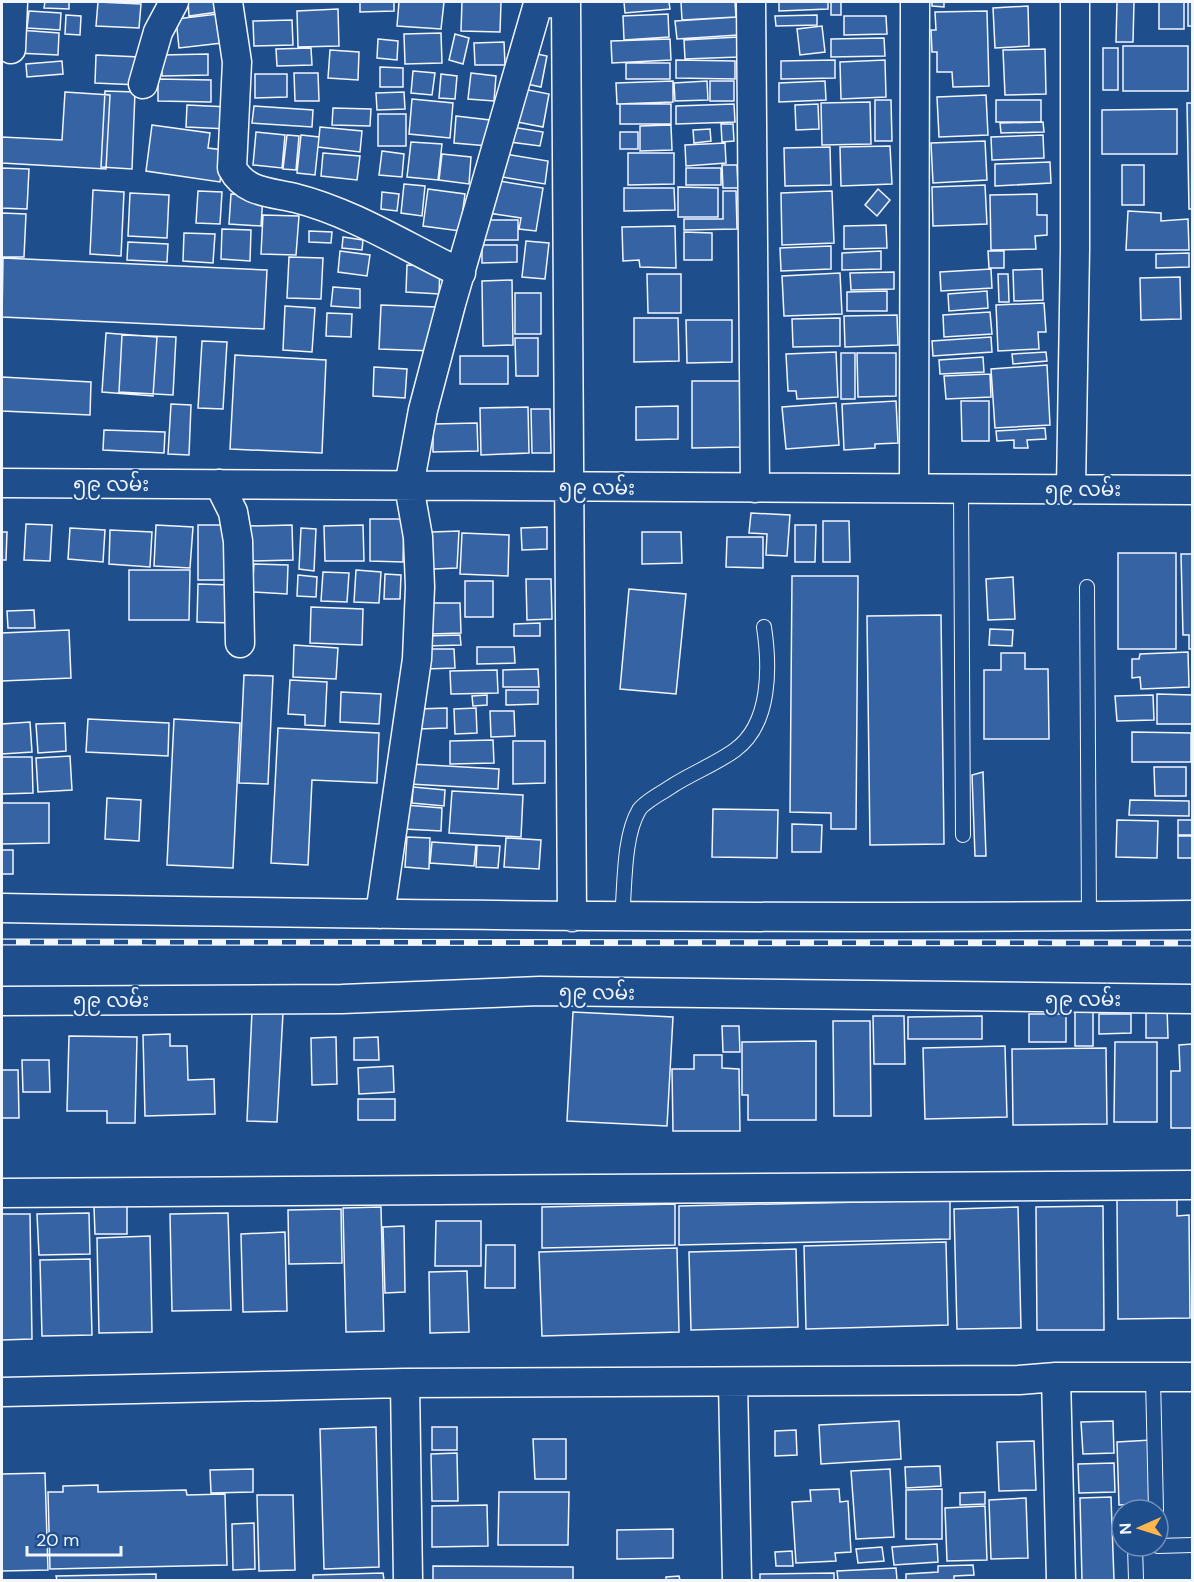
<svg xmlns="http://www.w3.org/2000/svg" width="1194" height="1582" font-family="'DM Sans','Noto Sans Myanmar',sans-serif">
<rect width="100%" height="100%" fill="#1f4e8c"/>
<path fill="#3563a3" stroke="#f2f6ff" stroke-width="1.5" d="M45,2H69V9L44,8Z
M98,2L141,4L139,28L96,26Z
M188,2H216L218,12L189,16Z
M360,2H394V11L360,12Z
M399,2H444L441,29L397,26Z
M462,2H501L500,32L461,31Z
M624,2H669L670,9L625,13Z
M681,2H735L736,17L682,20Z
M779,2H828V9L779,11Z
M831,2H841V15H831Z
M932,2H944V7L932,6Z
M1117,2H1134L1133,42H1116Z
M1159,2H1184V29H1159Z
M1188,2H1192V26H1188Z
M1028,6L1029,46L995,48L993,8Z
M338,9L339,46L298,47L297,11Z
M29,11L61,13L60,30L27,28Z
M987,11L989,86L953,87L952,72H937V52H932L931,30H936L935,12Z
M218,14L222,43L179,48L176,19Z
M668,14L669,37L624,40L623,16Z
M66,15L81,16L80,35L65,34Z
M817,15V25L776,26L775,16Z
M844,16H886L887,34L844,35Z
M737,17L738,35L677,39L675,21Z
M292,20L293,45L254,46L253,21Z
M822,26L825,52L800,55L797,29Z
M19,30L59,33L58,55L17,53Z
M441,33L442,63L405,64L404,34Z
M455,34L469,38L463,64L449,60Z
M738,37L739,57L685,59L684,40Z
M884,38L885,56L831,57V39Z
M378,39L398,41L397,60L377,58Z
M670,39L671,60L612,63L611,41Z
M504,42L505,65H475L474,43Z
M1123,46H1188V91H1123Z
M311,48L312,65L277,66L276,49Z
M1103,48H1118V90H1103Z
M1045,49L1046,94L1005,95L1003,50Z
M330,50L359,52L358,80L328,78Z
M527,52L547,56L541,87L522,83Z
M208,54V75L162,76V55Z
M96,55L140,57L139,85L95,83Z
M676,60L735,61V79L676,78Z
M835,60V78L781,79V61Z
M885,60L886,97L841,99L840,62Z
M62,61L63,74L27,77L26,64Z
M626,63H670V79H626Z
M380,67L403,68V87H380Z
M413,71L435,73L432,95L411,93Z
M294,73H318L319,101H295Z
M471,73L496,76L494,101L468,99Z
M255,74H287V97L255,98Z
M441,74L457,76L455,99L439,98Z
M158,79L211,80V102L158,101Z
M673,81V102L617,104L616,83Z
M707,81L708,100L675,101L674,83Z
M710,81H734V101H710Z
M825,81L826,100L779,102V83Z
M518,88L549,94L543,127L512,121Z
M105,91L135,92L132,169L101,167Z
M65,92L110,95L106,169L2,163V137L62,140Z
M404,92L405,109L377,110L376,93Z
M986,95L988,135L939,137L937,97Z
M412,99L453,103L450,138L409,134Z
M875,100H891L892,141H875Z
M996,100H1041V122H996Z
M870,102L871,144L822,145L821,103Z
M1187,103H1192V209H1189Z
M620,104H671V124H620Z
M734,104L735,122L676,124V106Z
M818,104L819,129L796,130L795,105Z
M187,105L229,107L228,129L186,127Z
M254,106L313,110L312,127L252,123Z
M333,108L371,109L370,126L332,125Z
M1177,109V154H1102V110Z
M378,114H406V146H378Z
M456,116L490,120L488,146L454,143Z
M1043,122L1044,132L1001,133L1000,123Z
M721,124H733L734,141L722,142Z
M152,125L210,133L208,148L224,150L220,182L146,171Z
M671,125L672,150L640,151V126Z
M320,127L362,131L360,152L318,147Z
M512,127L543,132L540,146L510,142Z
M710,129L711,141L694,143L693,130Z
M256,132L285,135L282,168L253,165Z
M620,132H638V149H620Z
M287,135L299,136L296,170L283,169Z
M301,135L319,137L315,175L297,173Z
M1043,135L1044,158L992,160L991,137Z
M985,141L987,180L933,183L931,143Z
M411,142L442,144L438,180L407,177Z
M725,143L726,163L686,166L685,145Z
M890,146L892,184L841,186L840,147Z
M830,147L831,185L785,186L784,148Z
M382,151L404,154L402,177L379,175Z
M323,153L360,156L357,180L321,176Z
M499,153L548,161L545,184L496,176Z
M628,153H674V184L628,185Z
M442,154L471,157L469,184L439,180Z
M1050,162L1051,183L995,186V164Z
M722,165H737L738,188H723Z
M1122,165H1144V205H1122Z
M2,168L29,169L27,209L2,208Z
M686,168H721V185H686Z
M493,180L543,188L536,231L519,229L521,218L488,213Z
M404,184L425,186L422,216L401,213Z
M985,185L987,224L933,226L932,187Z
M678,187L718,188V217H678Z
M624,188H674L675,210L624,211Z
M428,189L465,194L460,231L423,226Z
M878,189L890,200L877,216L865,205Z
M93,190L124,192L121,256L90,254Z
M198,191L222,192L220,224L196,223Z
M723,191H736L737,229L684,230V219H723Z
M832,191L834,243L782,245L781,193Z
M382,192L399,194L397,211L381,209Z
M130,193L169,195L167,238L128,236Z
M231,194L263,195L261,226L229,224Z
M1037,194V215H1047V235L1035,236L1036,249L991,250L990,195Z
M1128,211L1161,213V221L1188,219L1189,250H1126Z
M2,213L26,214L24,257H2Z
M263,215L299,216L296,255L261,254Z
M476,220H518V240H476Z
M886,225L887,248L844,249V226Z
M675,226L676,268L640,267L639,260L623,261L622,227Z
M222,229L251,230L250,261L221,259Z
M309,231L332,232L331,243L309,242Z
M684,232L712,233V260H684Z
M184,233L215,234L213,263L183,261Z
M343,237L363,240L362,250L342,248Z
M526,241L549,243L545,279L522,277Z
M128,242L168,244L167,262L127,260Z
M482,245H517V262L482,263Z
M831,246V269L781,271L780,248Z
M340,251L370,255L367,276L338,272Z
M881,251V269L842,270V253Z
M988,251H1004V268H989Z
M1189,253V267L1156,268V254Z
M289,257L323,258L321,299L287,298Z
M3,258L267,270L264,329L2,317Z
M407,265L440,266L439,294L406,292Z
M991,269L992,288L941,291L940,272Z
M1042,269L1043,300L1014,301L1013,270Z
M894,272V289L851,290L850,273Z
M840,273L842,314L784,316L782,276Z
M647,274H681V313H648Z
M998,274H1008L1009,302H999Z
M1180,277L1181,319L1141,320L1140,278Z
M512,280L513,345L483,346L482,281Z
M333,287L360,289V308L331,306Z
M887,291V311H847V292Z
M987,291L988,308L949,311L948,294Z
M515,293H541V334H515Z
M1044,303L1046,332H1038L1039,349L998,351L996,305Z
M381,305L436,307L434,351L379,349Z
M285,306L315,308L312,352L283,350Z
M990,312L992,334L944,337L943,315Z
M327,313L352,314L351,337L326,336Z
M897,315L898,345L845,347L844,316Z
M634,318H678L679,361L634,362Z
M840,318V346L793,347L792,319Z
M686,320H732V362L687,363Z
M106,333L157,337L153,396L102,392Z
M122,335L176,337L173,395L119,392Z
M991,337L992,352L933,356L932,341Z
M515,338H538V376H516Z
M202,341L227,342L223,409L198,408Z
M836,352L838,397L797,399L796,391H788L786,354Z
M1046,352L1047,361L1013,364L1012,354Z
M841,353H855V399H841Z
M857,353H896V396L858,397Z
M235,355L326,360L322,453L230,449Z
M460,356H508V384H460Z
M983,357L984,372L940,374L939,360Z
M1047,365L1050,425L995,428L991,369Z
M374,367L407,369L405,398L373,396Z
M990,374L991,397L946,399L944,376Z
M2,377L91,382L90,415L2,411Z
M692,381H743V447L692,448Z
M896,401L898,443L875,444V448L844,450L842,404Z
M961,401H989V441H962Z
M836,403L839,445L786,449L782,407Z
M171,404L191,405L189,455L168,454Z
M678,406V439L636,440V407Z
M528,407L529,453L481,455L480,408Z
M531,409H550L551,453H532Z
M477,423L478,451L433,452V424Z
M1045,428L1046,439L1027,440L1028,448H1014V440L997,441L996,431Z
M104,430L165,432L164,453L103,450Z
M751,513L790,515L787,556L766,555L767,534L749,533Z
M370,519H404L403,562L370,561Z
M823,521H849L850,562H823Z
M26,524L52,525L50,561L24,560Z
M156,525L193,527L190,568L154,566Z
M198,525H232V580H198Z
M292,525L293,560L249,561V526Z
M363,525L364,561H325L324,526Z
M795,525H816L815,562H795Z
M547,527V549L522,550L521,528Z
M70,528L105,530L103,562L68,559Z
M301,528L316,529L314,571L299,569Z
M110,530L152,532L150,567L109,564Z
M459,531L457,568L433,569L432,532Z
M2,532H7L6,560H2Z
M642,532H681L682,563L642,564Z
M462,533L509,535L508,576L460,574Z
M727,537H763V568L726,567Z
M1118,553H1176V649H1118Z
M1181,554H1192V649H1189V635H1183Z
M254,564L288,565L287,594L252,592Z
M129,570H190L189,620H129Z
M356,570L381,572L379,603L354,602Z
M323,572L349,573L347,602L321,601Z
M385,574L401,575L400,599H384Z
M298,575L317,577L316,597L297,596Z
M792,576H858L856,829H831V813L790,812Z
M1013,577L1015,619L988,620L986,579Z
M526,579H551L552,619L527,620Z
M465,581H493V617H465Z
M198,584L233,585L232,623L197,622Z
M629,589L686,594L676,694L620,689Z
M429,603H460L461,633L430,634Z
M311,607L363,609L362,645L310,643Z
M34,610L35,628H8L7,611Z
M941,615L944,844L870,845L867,616Z
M540,623V636H514V624Z
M990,629L1013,630L1012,646L989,645Z
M69,630L71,678L2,681V633Z
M460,635L461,645L426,646V636Z
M294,645L338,648L336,679L293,677Z
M477,647H514L515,663L477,664Z
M424,649H454L455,668L425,669Z
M1188,652L1189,687L1141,689L1140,677L1132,678V659H1139L1140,654Z
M1001,653H1025V669H1048L1049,739H984V670H1001Z
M538,669L539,687H503V670Z
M497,670L498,693L451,694L450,671Z
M244,675L273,676L268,784L239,783Z
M290,680L327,682L325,726L305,725V715L288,714Z
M506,690H538V704L506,705Z
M341,692L381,694L379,724L340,722Z
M1157,694L1192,695V724H1157Z
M487,695V705L473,706L472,696Z
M1153,695L1154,720L1117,721L1115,696Z
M447,708V728L418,729L417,709Z
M476,708L477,733L455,734L454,709Z
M490,711H514L515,736L491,737Z
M88,719L169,723L168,756L86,752Z
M174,719L240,723L233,868L167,865Z
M30,722L32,752L2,754V724Z
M65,723L66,751L38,753L36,724Z
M278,728L379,733L377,783L312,780L308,865L271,863Z
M1132,732L1191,733V762H1132Z
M493,740L494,763L450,764V741Z
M513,741H545V783L513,784Z
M70,756L72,790L38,792L36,758Z
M2,757H32L33,793L2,794Z
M411,764L499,769L498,789L410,784Z
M1154,767H1186V796H1155Z
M983,772L986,856H975L972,775Z
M413,787L445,790L444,806L412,803Z
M452,791L523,795L521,837L449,833Z
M107,798L141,800L139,841L105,839Z
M1130,800L1189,801V816L1129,815Z
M2,803H49V843L2,844Z
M405,805L442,808L441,831L404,829Z
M713,809L778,810L777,858L712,857Z
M1117,820L1158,821L1157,858L1116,857Z
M1178,820H1192V835H1178Z
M792,824L822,825L821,852H792Z
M1178,836H1192V858H1178Z
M407,837L430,838L429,869L405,867Z
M506,838L541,840L539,869L504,867Z
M432,842L476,845L474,866L430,863Z
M477,845L500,846L498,868L476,867Z
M2,850H13V874H2Z
M1146,1007H1167L1168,1038H1146Z
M1075,1010H1093V1046H1075Z
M252,1011L283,1013L277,1122L247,1121Z
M573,1012L673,1017L667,1126L567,1121Z
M1029,1014H1066V1042H1029Z
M1099,1014H1131V1033L1099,1034Z
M873,1016H904L905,1064H874Z
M982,1016V1039H908V1017Z
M833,1021H870L871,1116H834Z
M722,1026H739L740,1052H723Z
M170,1034V1046H187L188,1080L214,1079L215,1114L145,1116L143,1035Z
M69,1036L137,1037L135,1123H107V1111H67Z
M336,1037L337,1084L312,1085L311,1038Z
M378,1037L379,1060H354V1038Z
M816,1041V1120H748V1095H742V1042Z
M1115,1042H1157V1122H1114Z
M1192,1044V1128H1171V1071H1180L1179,1045Z
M1005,1046L1007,1117L925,1119L923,1048Z
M1106,1048L1107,1124L1013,1125L1012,1049Z
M694,1055H722V1068L739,1069L740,1131H673L672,1069H694Z
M22,1060H49L50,1092H23Z
M393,1066L394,1092L359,1094L358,1068Z
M2,1070H18L19,1118H2Z
M358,1099H395V1120H358Z
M950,1200V1239L679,1245V1206Z
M1117,1200H1177V1216L1189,1215L1190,1318L1118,1319Z
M675,1204V1245L542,1248V1207Z
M127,1206V1234H95L94,1207Z
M1103,1206L1104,1330H1037L1036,1207Z
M381,1207L384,1331L346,1332L343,1208Z
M1018,1207L1021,1328L957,1329L954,1209Z
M341,1209L342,1263L289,1264L288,1210Z
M89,1213L90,1254L39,1255L37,1214Z
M228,1213L231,1310L172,1311L170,1214Z
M2,1214H30L32,1339L2,1340Z
M436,1221H481V1266H435Z
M404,1226L405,1292L385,1293L383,1227Z
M285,1232L287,1311L243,1312L241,1234Z
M150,1236L152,1332L99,1333L97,1238Z
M946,1242L948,1325L806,1329L804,1246Z
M486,1245H515V1288H485Z
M677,1248L679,1332L542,1336L539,1252Z
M796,1249L798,1327L691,1330L689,1252Z
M90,1259L92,1335L42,1336L40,1260Z
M467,1271L469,1332L430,1333L429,1272Z
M899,1421L901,1459L821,1464L819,1425Z
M1113,1421L1114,1453L1083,1454L1081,1422Z
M376,1427L379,1567L324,1569L320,1429Z
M432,1427H457V1450H432Z
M796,1430L797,1455L775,1456V1431Z
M533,1439H566V1479H535Z
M1151,1440L1153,1503L1119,1505L1117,1442Z
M1034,1441L1036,1490L999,1491L997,1442Z
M457,1453L458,1501H432L431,1454Z
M1114,1463L1115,1492L1079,1493L1078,1464Z
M940,1466L941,1486L906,1488L905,1467Z
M253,1469V1492L211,1493L210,1470Z
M890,1469L894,1537L856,1539L851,1471Z
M45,1473L48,1570L2,1571V1474Z
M98,1485V1492L186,1490L187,1495L225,1494L227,1565L50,1569L48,1492H63V1486Z
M839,1489L840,1502L848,1501L851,1552L835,1553L836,1561L796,1563L792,1502L811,1501L810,1490Z
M942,1489V1539H906V1490Z
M499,1492H569L568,1545H498Z
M985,1492V1504L960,1505V1493Z
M257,1495H293L295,1570L259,1571Z
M1111,1497L1114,1580H1082L1080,1498Z
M1026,1498L1028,1558L991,1559L989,1500Z
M487,1505L488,1546L432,1547V1506Z
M985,1506L987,1560L947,1561L945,1508Z
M254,1523L255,1569L233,1570L232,1524Z
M673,1529V1558L617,1559V1530Z
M937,1544L938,1562L894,1565L892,1547Z
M882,1547L884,1561L858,1563L856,1549Z
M792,1551L793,1566H776L775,1552Z
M973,1565L974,1575L954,1576V1580H906V1574L938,1572V1566Z
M433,1566L573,1567V1580H433Z
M896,1568L897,1580H838L837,1571Z
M383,1573L384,1580H313V1575Z
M834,1573V1580H760V1574Z
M156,1574V1580H57L56,1576Z
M679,1576L680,1580H666V1577Z"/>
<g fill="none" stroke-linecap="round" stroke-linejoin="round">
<g stroke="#f2f6ff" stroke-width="16">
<path id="lane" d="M961,489L963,835
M1087,587L1089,916
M622,918C625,887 623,837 639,810C645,801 662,793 672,786C692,773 716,764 735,750C771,724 770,667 764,627
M1153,1378L1156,1510
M1135,1546L1136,1580
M1158,1546L1192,1545"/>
</g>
<g stroke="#f2f6ff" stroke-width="31">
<path id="street" d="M228,2L237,62L232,168C245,193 270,192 295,198C354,213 406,247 461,273
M566,2L572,917
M751,2L755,488
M11,49L13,2
M143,84L158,32L174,2
M2,483L1192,490
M219,484L233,512L238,541L240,643
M914,488L915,2
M1071,489L1075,249V2
M2,908C399,915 795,920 1192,915
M380,914L417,659L420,587L418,537L409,486L423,410L451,304L538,4L566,2
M2,1001L342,999L540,991L1192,999
M2,1193L1192,1185
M1056,1377L1061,1580
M733,1382L737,1580
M405,1383L408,1580
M2,1392L405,1383L1019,1380L1056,1377H1192"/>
</g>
<use href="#lane" stroke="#1f4e8c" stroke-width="14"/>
<use href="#street" stroke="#1f4e8c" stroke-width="28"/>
<g stroke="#f2f6ff" stroke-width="7">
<path id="rail" d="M2,942L1192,943"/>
</g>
<use href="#rail" stroke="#1f4e8c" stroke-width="4.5" stroke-dasharray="14" stroke-linecap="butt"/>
</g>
<g text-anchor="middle" stroke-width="4.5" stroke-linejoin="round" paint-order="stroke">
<g font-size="20" fill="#f2f6ff" stroke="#1f4e8c">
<text x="111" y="491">၅၉ လမ်း</text>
<text transform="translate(597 487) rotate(1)" y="7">၅၉ လမ်း</text>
<text x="1083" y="496">၅၉ လမ်း</text>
<text transform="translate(597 992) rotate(1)" y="7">၅၉ လမ်း</text>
<text x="1083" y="1006">၅၉ လမ်း</text>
<text x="111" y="1007">၅၉ လမ်း</text>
</g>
</g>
<rect width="1194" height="1582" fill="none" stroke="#f2f6ff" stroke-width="6"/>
<g transform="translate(1140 1528) rotate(267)"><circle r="28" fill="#1f4e8c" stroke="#7391ba" stroke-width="1.5"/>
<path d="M0-4.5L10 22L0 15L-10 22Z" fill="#ffb74d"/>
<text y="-9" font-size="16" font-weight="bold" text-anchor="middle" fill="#f2f6ff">N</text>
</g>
<path d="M27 1546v9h94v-9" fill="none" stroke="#f2f6ff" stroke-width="3"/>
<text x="36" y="1546" font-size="18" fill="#f2f6ff" stroke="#1f4e8c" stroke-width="4.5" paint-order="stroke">20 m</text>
</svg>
